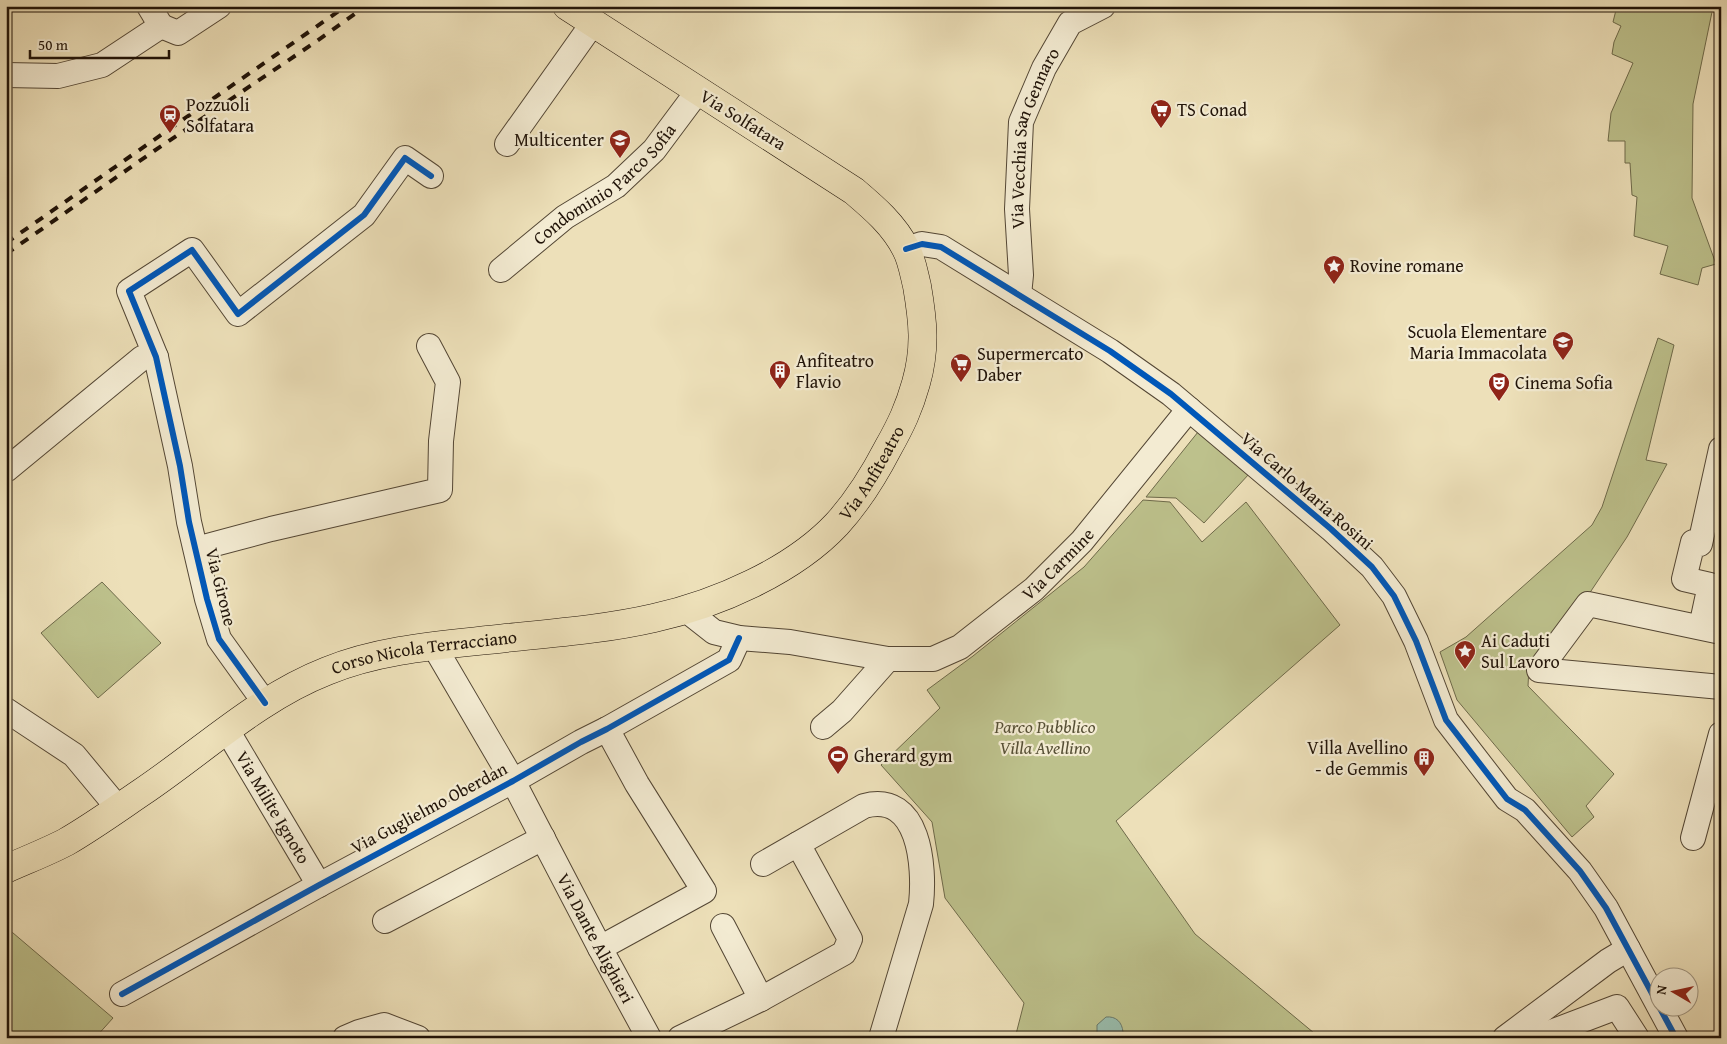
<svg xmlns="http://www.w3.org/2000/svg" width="1727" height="1044" font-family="'Gentium Book Plus',serif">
<rect width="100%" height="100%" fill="#ede0b9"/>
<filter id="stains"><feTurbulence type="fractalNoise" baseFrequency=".004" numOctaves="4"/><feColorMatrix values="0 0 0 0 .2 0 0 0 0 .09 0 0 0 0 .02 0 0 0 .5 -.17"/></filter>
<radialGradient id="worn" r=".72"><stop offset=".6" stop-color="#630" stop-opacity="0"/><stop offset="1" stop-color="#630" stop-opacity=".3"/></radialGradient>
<path fill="#bdc18c" stroke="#6e6a4a" d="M1617,6H1694L1712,12L1693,104L1692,198L1716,264L1702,268L1698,285L1660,274L1668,246L1634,236L1637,197L1632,195L1630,163H1625V141H1608L1611,113L1633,63L1612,54L1614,42L1621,26L1613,22Z
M1658,338L1674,345L1646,460L1667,464L1627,537L1585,600L1529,666L1528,686L1614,774L1586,806L1594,817L1572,837L1457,700L1440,652L1466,637L1592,525L1602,507Z
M1198,432L1249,474L1204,523L1176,498L1146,497Z
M1143,500L1170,502L1202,542L1246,502L1340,625L1116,821L1195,934L1320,1038H1015L1024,1003L945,898L932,822L881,765L940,708L927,690L973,656L1084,567Z
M102,582L161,643L98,698L41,633Z
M6,927L113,1018L95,1038H6Z"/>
<path fill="#99bdad" stroke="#69796b" d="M1106,1017C1116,1016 1122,1022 1123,1032L1119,1038L1099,1037L1097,1032V1025Z"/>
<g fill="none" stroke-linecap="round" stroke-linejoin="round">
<g stroke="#534634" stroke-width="26">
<g id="minor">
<path d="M149,6L161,26"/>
<path d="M161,26L178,33L219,6"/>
<path d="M6,75L58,76L102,65L161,26"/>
<path d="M507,144L593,23"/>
<path d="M906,249L922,244L941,247L1110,351L1171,394L1331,529L1372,567L1394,596L1416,641L1446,720L1507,799L1525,810L1580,871L1606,908L1676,1038"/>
<path id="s1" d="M501,270L565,217L616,186L654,150L698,91"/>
<path id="s2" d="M1019,295L1021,275L1017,209L1021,122L1044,68L1070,23L1103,6"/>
<path d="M6,470L142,358L156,357"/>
<path d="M196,549L271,529L440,490L441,441L448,382L429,346"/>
<path id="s3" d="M686,610L714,632L739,638L790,642L888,659H933L960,647L1034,589L1082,541L1189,409"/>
<path d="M1701,627L1710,585L1684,579L1693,542L1700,544L1721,449"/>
<path d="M1721,632L1588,604L1539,670L1721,687"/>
<path id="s4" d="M434,646L513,781L600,948L649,1038"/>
<path d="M265,703L219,639L207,599L189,522L180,466L156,357L129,291L192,250L238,314L364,215L405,158L431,176"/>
<path d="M6,710L74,755L118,808"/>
<path d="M823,727L842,711L888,659"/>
<path id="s5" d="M227,730L319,885"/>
<path d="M1693,838L1721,734"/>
<path d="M763,864L864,806C920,791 925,867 921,904L881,1038"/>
<path d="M385,921L543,838"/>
<path d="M723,926L761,999"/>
<path d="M600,948L704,891L637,784L607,729"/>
<path d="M122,994L319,885L513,781L581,742L607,729L729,660L739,638"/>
<path d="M345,1038L359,1032L384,1025L418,1038"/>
<path d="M680,1038L761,999L844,953L850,939L798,844"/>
<path d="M1505,1038L1608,961L1628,949"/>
<path d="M1532,1038L1538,1037L1617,1007L1637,1038"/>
</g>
</g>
<g stroke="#201308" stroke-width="29">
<g id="major">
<path id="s6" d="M6,869C26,860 47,852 66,842C92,827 117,809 142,792C203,751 258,698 327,671C383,648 446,645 506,638C555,633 606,629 654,618C717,604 793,571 837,524C858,501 874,475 888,448C901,425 909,408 916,383C926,348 923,321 917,286C914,274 912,260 906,249C894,225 874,208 854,191L567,6"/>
</g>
</g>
<use href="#minor" stroke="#f3ebd2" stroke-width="24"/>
<use href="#major" stroke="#ede0b9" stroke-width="28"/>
<path stroke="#201308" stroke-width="4" stroke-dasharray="9 9" stroke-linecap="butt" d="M6,243L346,6
M6,254L154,151L314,43L366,6"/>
<g stroke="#f3ebd2" stroke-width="9">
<path id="cycleway" d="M906,249L922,244L941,247L1110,351L1171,394L1331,529L1372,567L1394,596L1416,641L1446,720L1507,799L1525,810L1580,871L1606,908L1676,1038
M265,703L219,639L207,599L189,522L180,466L156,357L129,291L192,250L238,314L364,215L405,158L431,176
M122,994L319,885L513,781L581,742L607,729L729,660L739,638"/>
</g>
<use href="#cycleway" stroke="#0057b8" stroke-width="6"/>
</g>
<defs>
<g id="supermarket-pin" transform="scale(1.125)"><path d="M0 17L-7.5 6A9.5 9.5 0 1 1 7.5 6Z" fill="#8f2418" stroke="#f3ebd2"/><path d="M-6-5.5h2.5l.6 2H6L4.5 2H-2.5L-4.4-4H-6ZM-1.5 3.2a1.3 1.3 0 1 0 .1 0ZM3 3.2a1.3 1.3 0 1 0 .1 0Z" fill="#fff"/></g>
<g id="station-pin" transform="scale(1.125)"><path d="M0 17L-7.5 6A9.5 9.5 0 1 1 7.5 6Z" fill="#8f2418" stroke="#f3ebd2"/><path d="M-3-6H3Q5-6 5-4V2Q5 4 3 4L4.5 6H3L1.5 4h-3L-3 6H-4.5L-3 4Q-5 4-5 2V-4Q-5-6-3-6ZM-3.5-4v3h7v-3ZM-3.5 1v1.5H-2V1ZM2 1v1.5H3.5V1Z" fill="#fff"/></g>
<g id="school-pin" transform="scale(1.125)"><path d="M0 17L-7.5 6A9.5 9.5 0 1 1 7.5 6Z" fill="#8f2418" stroke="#f3ebd2"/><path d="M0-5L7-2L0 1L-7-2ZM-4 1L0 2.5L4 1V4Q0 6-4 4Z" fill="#fff"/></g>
<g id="sight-pin" transform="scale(1.125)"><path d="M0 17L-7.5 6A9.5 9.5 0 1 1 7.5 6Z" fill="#8f2418" stroke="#f3ebd2"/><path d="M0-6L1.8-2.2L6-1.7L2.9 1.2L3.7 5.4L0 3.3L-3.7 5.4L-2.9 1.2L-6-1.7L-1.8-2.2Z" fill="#fff"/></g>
<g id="building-pin" transform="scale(1.125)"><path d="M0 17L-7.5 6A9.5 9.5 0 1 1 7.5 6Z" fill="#8f2418" stroke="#f3ebd2"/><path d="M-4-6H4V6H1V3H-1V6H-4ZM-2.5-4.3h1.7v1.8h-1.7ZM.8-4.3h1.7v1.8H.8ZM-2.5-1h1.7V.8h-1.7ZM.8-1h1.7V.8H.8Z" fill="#fff"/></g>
<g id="theatre-pin" transform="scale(1.125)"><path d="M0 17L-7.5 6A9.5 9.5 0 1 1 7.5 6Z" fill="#8f2418" stroke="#f3ebd2"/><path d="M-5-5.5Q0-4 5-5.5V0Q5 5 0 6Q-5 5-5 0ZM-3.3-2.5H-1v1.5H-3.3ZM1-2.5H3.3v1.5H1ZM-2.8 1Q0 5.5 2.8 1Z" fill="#fff"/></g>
<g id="stadium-pin" transform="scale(1.125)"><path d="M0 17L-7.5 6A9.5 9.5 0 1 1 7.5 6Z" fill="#8f2418" stroke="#f3ebd2"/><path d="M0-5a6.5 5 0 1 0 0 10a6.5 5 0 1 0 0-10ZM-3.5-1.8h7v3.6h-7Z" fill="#fff"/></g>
</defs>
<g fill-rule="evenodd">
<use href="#supermarket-pin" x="1161" y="110"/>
<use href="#station-pin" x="170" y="115"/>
<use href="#school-pin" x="620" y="140"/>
<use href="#sight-pin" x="1334" y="266"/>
<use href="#school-pin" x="1563" y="342"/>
<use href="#supermarket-pin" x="961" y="364"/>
<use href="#building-pin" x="780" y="371"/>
<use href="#theatre-pin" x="1499" y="383"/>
<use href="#sight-pin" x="1465" y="651"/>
<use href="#stadium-pin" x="838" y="756"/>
<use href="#building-pin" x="1424" y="758"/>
</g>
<g text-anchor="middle" stroke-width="4.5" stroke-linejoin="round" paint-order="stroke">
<g font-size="18" fill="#201308" stroke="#f3ebd2" text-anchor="start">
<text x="186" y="111">Pozzuoli<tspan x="186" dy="21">Solfatara</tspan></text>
<text x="1177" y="116">TS Conad</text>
<text x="604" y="146" text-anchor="end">Multicenter</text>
<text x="1350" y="272">Rovine romane</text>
<text x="1547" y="338" text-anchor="end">Scuola Elementare<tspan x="1547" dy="21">Maria Immacolata</tspan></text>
<text x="977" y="360">Supermercato<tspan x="977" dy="21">Daber</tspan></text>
<text x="796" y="367">Anfiteatro<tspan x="796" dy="21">Flavio</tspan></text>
<text x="1515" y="389">Cinema Sofia</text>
<text x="1481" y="647">Ai Caduti<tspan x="1481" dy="21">Sul Lavoro</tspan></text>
<text x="1408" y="754" text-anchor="end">Villa Avellino<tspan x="1408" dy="21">- de Gemmis</tspan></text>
<text x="854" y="762">Gherard gym</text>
</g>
<g font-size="18" fill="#201308" stroke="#f3ebd2">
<text transform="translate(743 120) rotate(32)" y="6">Via Solfatara</text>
<text dy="6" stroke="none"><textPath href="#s2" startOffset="160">Via Vecchia San Gennaro</textPath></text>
<text dy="6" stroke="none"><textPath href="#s1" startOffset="135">Condominio Parco Sofia</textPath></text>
<text dy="6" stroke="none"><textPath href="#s6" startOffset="981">Via Anfiteatro</textPath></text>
<text transform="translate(1307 491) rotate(41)" y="6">Via Carlo Maria Rosini</text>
<text dy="6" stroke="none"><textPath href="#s3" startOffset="415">Via Carmine</textPath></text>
<text transform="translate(221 587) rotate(76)" y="6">Via Girone</text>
<text dy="6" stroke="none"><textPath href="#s6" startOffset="478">Corso Nicola Terracciano</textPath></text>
<text dy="6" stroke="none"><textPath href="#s5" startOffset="90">Via Milite Ignoto</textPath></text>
<text transform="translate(429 808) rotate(-28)" y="6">Via Guglielmo Oberdan</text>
<text dy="6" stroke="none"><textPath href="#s4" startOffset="334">Via Dante Alighieri</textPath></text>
</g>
<g font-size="18" font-style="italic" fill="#575036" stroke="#f3ebd2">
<text x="1045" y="733">Parco Pubblico<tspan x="1045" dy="21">Villa Avellino</tspan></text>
</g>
</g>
<rect width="1727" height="1044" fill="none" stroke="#ede0b9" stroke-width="25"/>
<rect x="8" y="8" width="1712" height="1029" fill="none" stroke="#201308" stroke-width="2.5"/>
<rect x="12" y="12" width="1702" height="1019" fill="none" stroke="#201308"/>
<g transform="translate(1674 992) rotate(279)"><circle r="24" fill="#f3ebd2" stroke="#9f9581"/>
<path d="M0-4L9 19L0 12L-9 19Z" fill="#8f2418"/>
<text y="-8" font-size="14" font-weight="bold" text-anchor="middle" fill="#201308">N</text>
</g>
<path d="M30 50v8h139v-8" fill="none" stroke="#201308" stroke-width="2.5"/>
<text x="38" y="50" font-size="15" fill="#201308" stroke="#f3ebd2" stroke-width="4" paint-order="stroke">50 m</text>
<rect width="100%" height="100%" filter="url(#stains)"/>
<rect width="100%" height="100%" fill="url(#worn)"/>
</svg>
